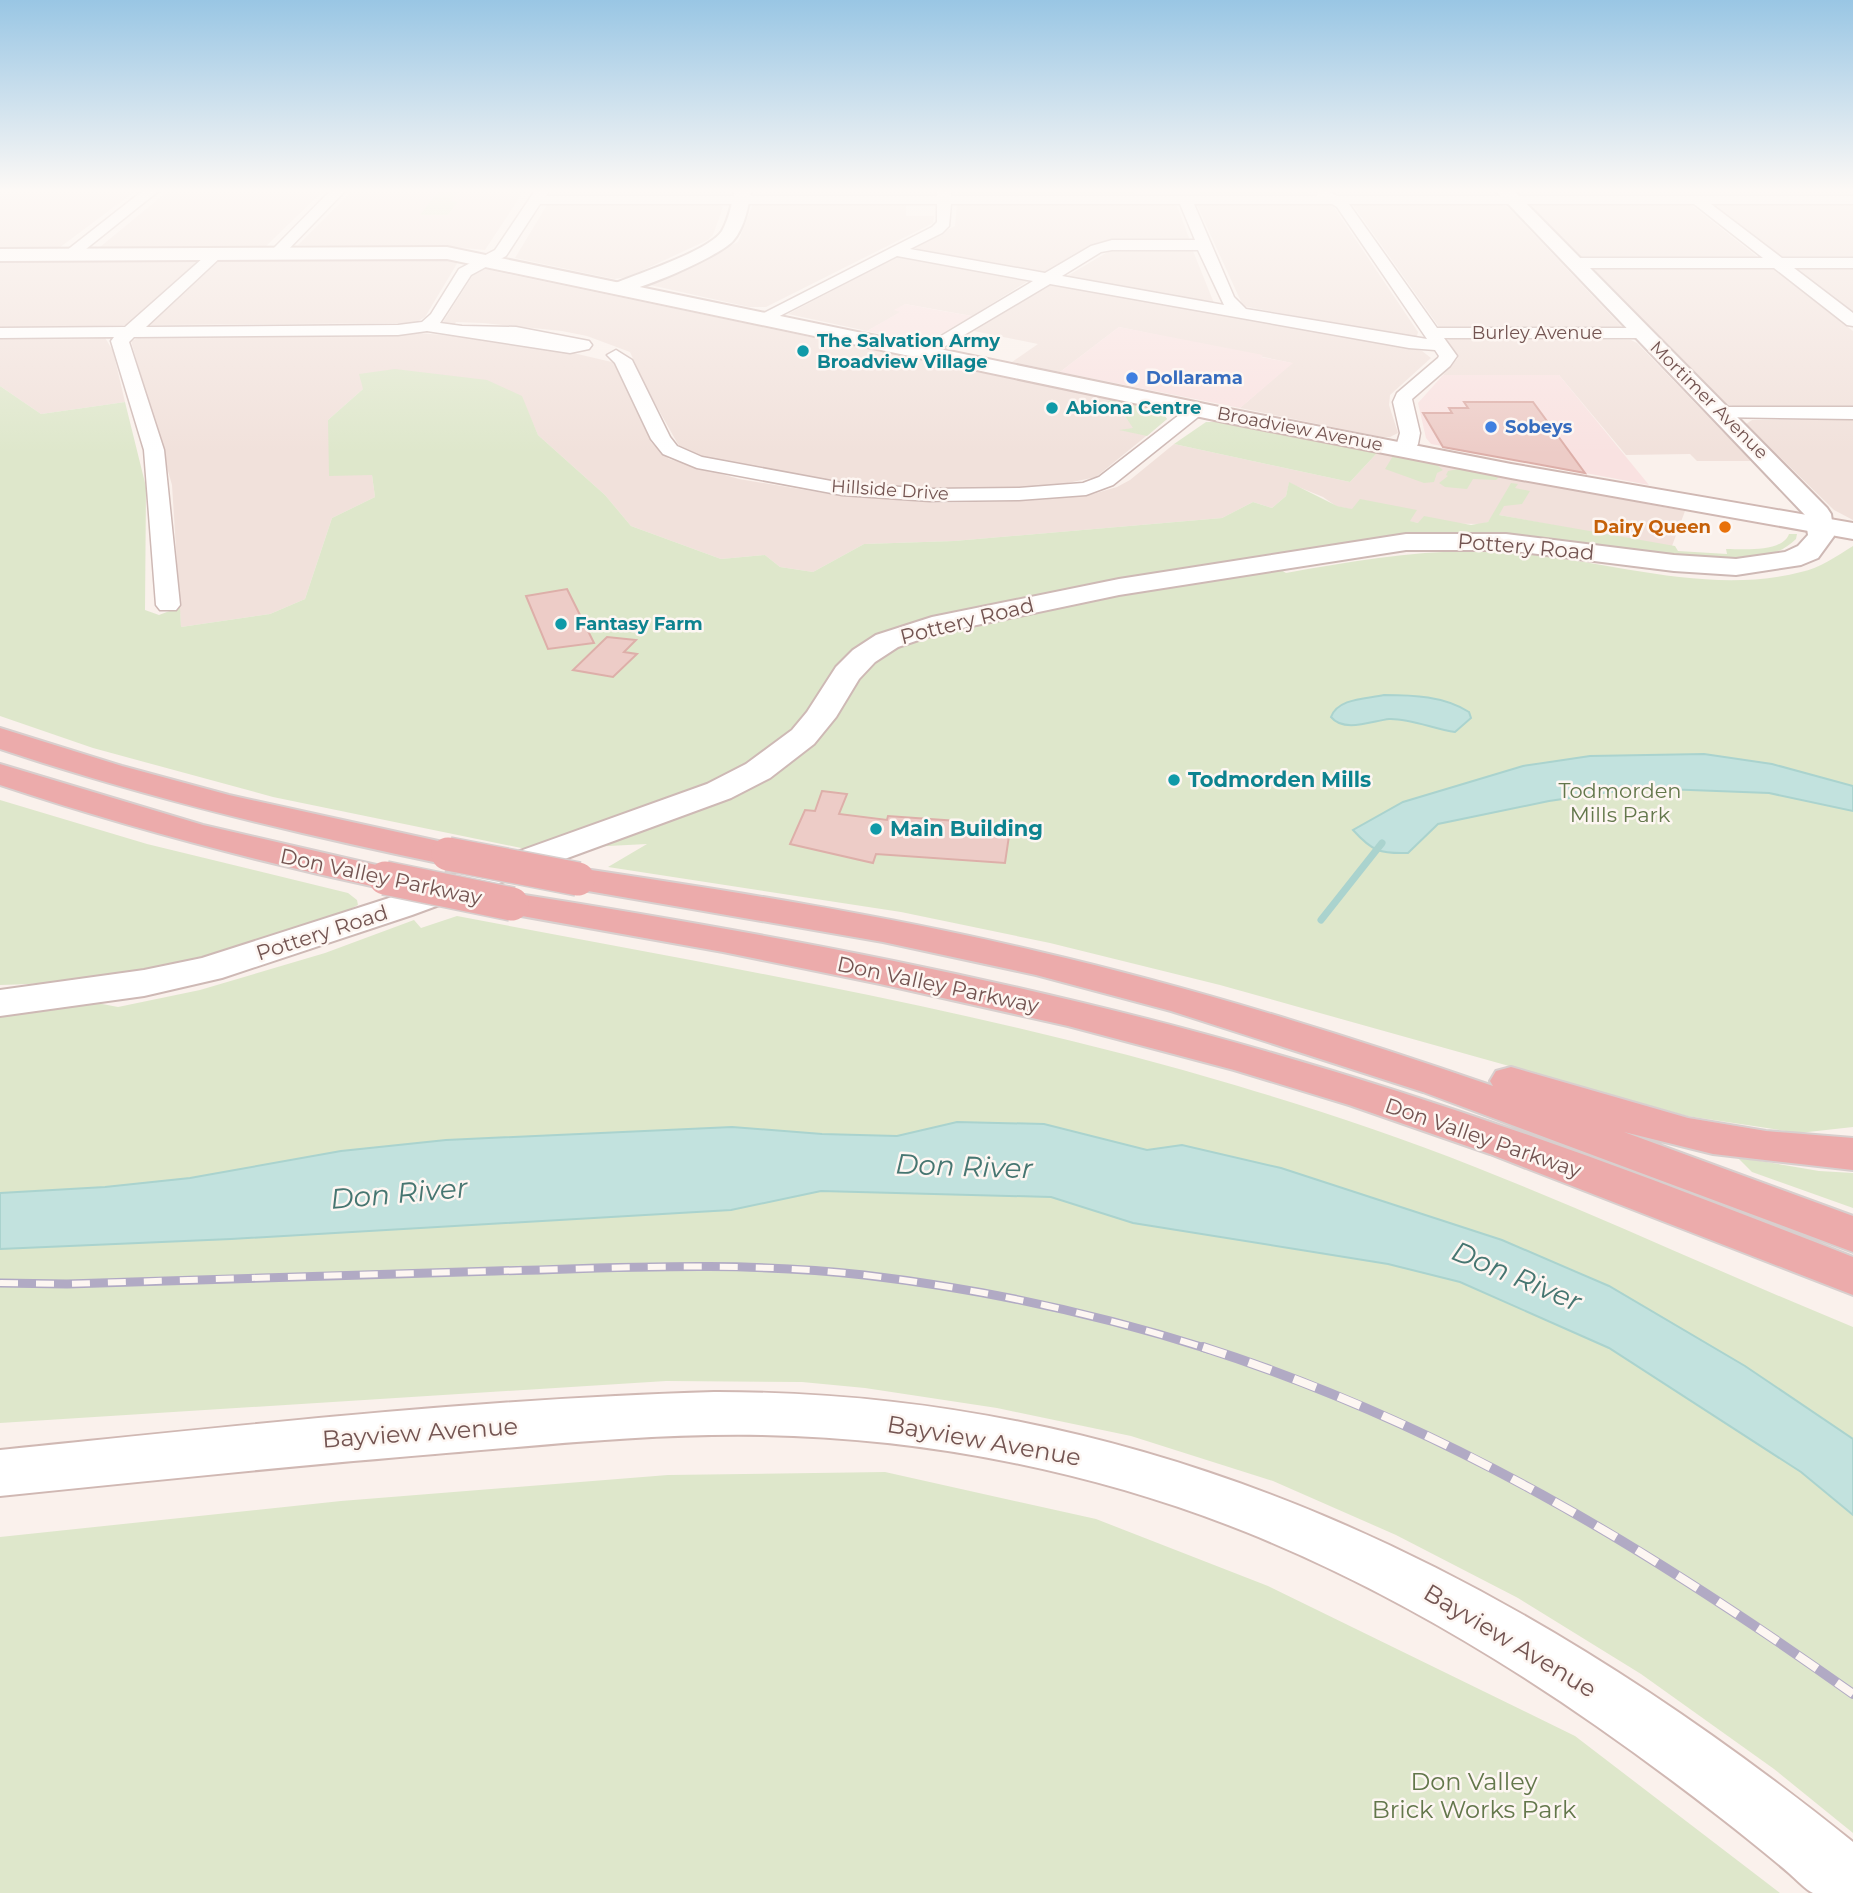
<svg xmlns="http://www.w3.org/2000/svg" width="1853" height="1893" font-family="Montserrat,sans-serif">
<rect width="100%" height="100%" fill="#faf1ec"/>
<path fill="#f1e1db" d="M0,189H138L59,248L0,249Z
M325,189L265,247H100L168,191Z
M354,189H525L485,250L444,246L298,245Z
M557,189H728L722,197H552Z
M756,189H933V195L762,197L756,195Z
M1330,189H1490L1495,195L1348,197L1336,194Z
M1512,189H1850L1853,197L1522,196Z
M1853,202V260L1780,257L1713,204Z
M906,203V216H934L933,223L766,307H749L650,285L738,242L753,204Z
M965,203L1173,204L1177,206L1189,238L1186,241L1095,244L1043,273L910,249L955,226L957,205Z
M1327,203L1333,206L1418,332L1417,336L1401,337L1243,306L1197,205Z
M1497,203L1509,208L1622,327H1439L1353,205Z
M1531,203L1690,204L1759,258L1585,259L1578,256L1529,206Z
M550,204H718L723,207L713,235L708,240L628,277L614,279L515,258L547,205Z
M1123,249L1193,251L1214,303L1064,278L1111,250Z
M898,256L1025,280L1028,281L972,316L905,304L901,312L867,331L788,314Z
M441,258L458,262L425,317L415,323L150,325L217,261Z
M193,260L199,261L129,324L112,329L0,330V261Z
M1763,266L1774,269L1853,331V408H1742L1728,405L1592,269L1595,267Z
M1853,266V313L1797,270V268Z
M484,269L1156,409L1162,412L1167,419L1096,477L1063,484L1004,489H924L837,481L707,460L679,446L648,391L630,352L587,336L562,331L483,323L456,322L453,327L441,325L473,275Z
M1053,285L1377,342L1422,351L1431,358L1390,395L1389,405L1398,433L1390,437H1382L1240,408L1292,363L1119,327L1060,372L1012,362L1038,344L974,331L1047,286Z
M420,333L530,343L616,363L651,442L669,459L739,479L842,496L940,503L1039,500L1093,494L1117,487L1130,480L1174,444L1350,482L1377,453L1685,511L1672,546L1669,547L1494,514L1488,522L1481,524L1418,523L1336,506L1323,497L1289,483L1286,496L1272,508L1253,502L1222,518L954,541L864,544L813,572L780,567L765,555L721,559L631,526L605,495L538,435L521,396L363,389L328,420L372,475L375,497L332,518L305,599L270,614L181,627L172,485L131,341L140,337Z
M104,336L113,351L125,402L41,414L0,386V337Z
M1450,338L1631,340L1637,343L1751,461H1697L1690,454L1626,455L1559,375H1443L1458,358L1447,341Z
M1853,419V520L1834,510L1746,424L1752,420Z"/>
<path fill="#f9e2e1" d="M905,304L937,310L972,316L925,343L867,331L900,312L894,310Z
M1119,327L1263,355L1261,357L1293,363L1240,408L1060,372Z
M1443,375H1559L1649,485L1431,444L1426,438L1418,403Z"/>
<path fill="#eee8f7" d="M1134,189H1306L1309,195L1136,196Z"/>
<path fill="#dee7cb" d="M440,189H460L450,201L457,202L448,215H420Z
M956,189H1134L1136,196H1201L1199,189H1290L1292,192L1287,193H1297L1294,189H1306L1309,195L1297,197L958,196Z
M395,369L487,380L522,396L538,435L605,495L631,526L721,559L765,555L780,567L813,572L864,544L954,541L1222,518L1253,502L1272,508L1286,496L1289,482L1337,506L1352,509L1360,499L1417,510L1410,521L1418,523L1424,516L1471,525L1488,522L1511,483L1518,484L1515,488L1530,491L1522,504L1504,506L1499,515L1675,546L1678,551L1727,554L1726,549C1742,549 1782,553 1789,534H1797L1796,539C1775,560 1744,559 1716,560L1531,539L1262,559L1286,573C1358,560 1427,548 1501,552C1600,557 1703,597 1801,572C1820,568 1837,556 1853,546V1127L1799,1133L1687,1116L1220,985L1050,943L901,912L608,867L647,844L531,850L273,797L93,748L0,716V386L41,414L125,402L146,487L145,610L159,615L180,607L181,627L270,614L305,599L332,518L375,497L372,475L329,476L328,420L363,389L359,374Z
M1110,400L1156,409L1162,412L1167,419L1147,436L1119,430L1133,428L1121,410L1106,411L1103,406Z
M1206,422H1222L1377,453L1350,482L1174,444Z
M1393,456L1437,465L1443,470L1437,473L1434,482L1424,483L1385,469Z
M1458,469L1499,477L1496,480L1473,479L1467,489L1445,487L1439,483L1448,476L1446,475L1448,471Z
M0,800L147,844L348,893L357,900L358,905C332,919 305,927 278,936C188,965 95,984 0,985Z
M457,916C718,966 983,1010 1238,1086C1318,1110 1397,1136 1475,1167C1602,1217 1726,1275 1853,1327V1833L1774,1769L1641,1674L1518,1598L1396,1535L1273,1481L1131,1436L997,1408L865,1388L802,1382L666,1381L0,1423V1014L97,1003L118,1007L200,990L325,953L414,920L421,928Z
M1737,1157L1819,1171L1853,1173V1208L1752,1172Z
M885,1472L1096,1519L1268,1586L1575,1736L1780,1893H0V1537L341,1501L668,1475Z"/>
<path fill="#c2e2de" stroke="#aad3ce" stroke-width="2" d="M1384,695C1413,695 1444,696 1469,712L1471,718L1455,732C1434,729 1409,718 1389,719C1372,721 1344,733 1331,717C1338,698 1366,699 1384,695Z
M1704,754L1772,764L1853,786V811L1769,793L1638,788L1549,801L1438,824L1408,853C1380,854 1372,851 1353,830L1403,802L1523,766L1590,756Z
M957,1122L1044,1124L1147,1150L1182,1145L1281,1168L1502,1240L1609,1286L1745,1366L1853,1439V1515L1801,1472L1609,1348L1460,1282L1388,1264L1133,1223L1051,1197L821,1191L731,1210L231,1239L0,1249V1193L105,1187L190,1178L341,1151L446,1140L732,1127L822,1134L897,1136Z"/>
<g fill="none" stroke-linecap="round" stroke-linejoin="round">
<path stroke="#aad3ce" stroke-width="7" d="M1321,920L1382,843"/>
</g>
<path fill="#edccc7" stroke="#ddafa9" stroke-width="2" d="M1464,402H1533L1585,473L1443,447L1423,413H1452L1449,408H1468Z
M567,589L594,643L548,649L526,596Z
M607,637L636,640L624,652L637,654L613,677L573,670Z
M822,791L847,794L839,814L887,820L888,816L957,821L954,832L1009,836L1005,863L876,854L873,863L790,844L805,810L815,811Z"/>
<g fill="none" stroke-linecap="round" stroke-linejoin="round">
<g stroke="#ceb9b5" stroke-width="3">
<path id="minor" d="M145,189H161L76,257H66L63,254L66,251Z
M332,189H347L283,255H273L270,252L273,249Z
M536,189H550L546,196H937V189H951V196H1317L1318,191H1328L1337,196H1853V204H1711L1782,258H1853V268H1794L1853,313V326L1847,325L1774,268H1573L1565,263L1573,258H1763L1694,204H1349L1437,328H1643L1652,333L1643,338H1444L1457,356L1450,366L1412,399L1420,433L1418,444L1412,454H1398L1395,450L1400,433L1393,402L1397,393L1438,358L1439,356L1435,350L1409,348L1050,284L927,357L918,352L921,348L1033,281L897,256L768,322H756L754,318L932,227L937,222V204H540L506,256L471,275L440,323L462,326L516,327L589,341L592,345L589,349L570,353L427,331L398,335L134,337L129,342L164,450L180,605L176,610H160L156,605L144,450L111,341L114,337L0,338V328L125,327L212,250H222L225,253L222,256L146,327L398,325L422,322L431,314L459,269L495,250ZM951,204H1180L1195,240H1112L1091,246L1045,273L910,249L942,233L949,226ZM1194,204H1332L1337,207L1427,339L1246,309L1234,297ZM1112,250H1198L1224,305L1062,276L1101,252Z
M616,350L632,360L670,437L677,446L702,457L842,483L930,489L1019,488L1083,483L1099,477L1192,405H1206L1208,409L1113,485L1086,495L1019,500L930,501L842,495L697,468L663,454L651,439L615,363L607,355Z
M1721,407H1853V419L1714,417L1711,413L1714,409Z"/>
</g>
<g stroke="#ceb9b5" stroke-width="4">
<path id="tertiary" d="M735,189H752C748,206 745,227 733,241C720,256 630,296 613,292L610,288L613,284C637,274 709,251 722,231C729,219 732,203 735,189Z
M1494,189H1512L1827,508L1831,514L1834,536L1818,558L1801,565L1736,575L1674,571L1506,550H1406L1119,595L939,633L898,647L875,662L859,679L836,717L814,744L770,778L731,798L412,915L222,978L144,996L0,1016V990L144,970L202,958L386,899L707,784L746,764L792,730L807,712L836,667L853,650L876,635L932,617L1119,579L1406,534H1506L1674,555L1736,559L1785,552L1798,546L1808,535L1805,515Z"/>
</g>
<g stroke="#d0b8b3" stroke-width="4">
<path id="secondary" d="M447,247L1224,408L1511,464L1853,523V539L1511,478L1224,422L447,259L0,261V249Z
M714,1392C1154,1391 1517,1572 1853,1842V1893C1842,1893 1823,1893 1813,1893C1806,1890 1796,1879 1790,1874C1768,1855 1744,1836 1721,1818C1575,1704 1418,1601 1246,1532C1094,1471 926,1438 762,1435C653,1433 544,1445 435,1454C290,1466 145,1481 0,1496V1450C237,1426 476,1399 714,1392Z"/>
</g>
<g stroke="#d8cfce" stroke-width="4">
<path id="motorway" d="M0,728L122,766L229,795L461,846L466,854L461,862L448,865C297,834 147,798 0,749Z
M0,764L203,825L398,870L403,878L398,886L385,889C255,861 126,827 0,785Z
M578,868C731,891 885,915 1036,951C1191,987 1343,1034 1493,1086L1490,1081L1496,1071L1511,1067L1688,1118L1766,1131L1853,1138V1170L1713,1154L1624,1132L1853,1216V1252L1423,1092L1171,1011L1036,975L883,942L565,887L560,879L565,871Z
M512,893C765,933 1019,980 1265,1051C1465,1108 1660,1181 1853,1257V1295L1490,1154L1349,1105L1234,1070L1068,1026L880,984L723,952L499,912L493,904L499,896Z"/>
</g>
<use href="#minor" fill="#fff" fill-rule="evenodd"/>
<use href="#tertiary" fill="#fff" fill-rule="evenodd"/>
<use href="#secondary" fill="#fff" fill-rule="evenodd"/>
<use href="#motorway" fill="#ecabab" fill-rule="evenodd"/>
<g stroke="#b1aac4" stroke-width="9">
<path id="rail-far1" d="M0,1283L67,1284C209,1279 352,1275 495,1271C617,1268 742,1261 864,1275C982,1289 1095,1313 1208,1349"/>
</g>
<g stroke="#b1aac4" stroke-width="10">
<path id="rail" d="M1203,1347C1444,1424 1648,1548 1853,1694"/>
</g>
<use href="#rail-far1" stroke="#fdf6f2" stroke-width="6" stroke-dasharray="18" stroke-linecap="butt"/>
<use href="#rail" stroke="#fdf6f2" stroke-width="8" stroke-dasharray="24" stroke-linecap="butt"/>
<g stroke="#d8cfce" stroke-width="36" stroke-linecap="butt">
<path id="motorway-bridge" d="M448,854L578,879
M385,878L512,904"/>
</g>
<use href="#motorway-bridge" stroke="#ecabab" stroke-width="33"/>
</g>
<linearGradient id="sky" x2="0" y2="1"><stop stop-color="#99c6e4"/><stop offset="0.42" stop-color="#fdf9f6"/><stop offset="1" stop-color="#fdf9f6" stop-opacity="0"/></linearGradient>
<rect width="1853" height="454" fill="url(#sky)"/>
<g fill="#0f9aa8" stroke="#fdf6f2" stroke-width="2.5">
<circle cx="803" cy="351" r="7"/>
<circle cx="1052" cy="408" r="7"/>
<circle cx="561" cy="624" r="7"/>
<circle cx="1174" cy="780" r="7"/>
<circle cx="876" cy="829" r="7"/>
</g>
<g fill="#3f7fe0" stroke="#fdf6f2" stroke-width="2.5">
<circle cx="1132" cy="378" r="7"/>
<circle cx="1491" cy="427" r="7"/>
</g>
<circle fill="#e8710a" stroke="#fdf6f2" stroke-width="2.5" cx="1725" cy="527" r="7"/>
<g text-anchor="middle" stroke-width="5" stroke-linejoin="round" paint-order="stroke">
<g font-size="18" fill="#735451" stroke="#fdf6f2">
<text x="1537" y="339">Burley Avenue</text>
<text transform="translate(1709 400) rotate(45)" y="6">Mortimer Avenue</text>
<text transform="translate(1300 429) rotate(11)" y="6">Broadview Avenue</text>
<text transform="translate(890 490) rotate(4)" y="6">Hillside Drive</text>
</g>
<g font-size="18" font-weight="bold" fill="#0d838f" stroke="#fdf6f2" text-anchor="start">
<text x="817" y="347">The Salvation Army<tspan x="817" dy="21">Broadview Village</tspan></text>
<text x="1066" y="414">Abiona Centre</text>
<text x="575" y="630">Fantasy Farm</text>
</g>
<g font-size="18" font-weight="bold" fill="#366cbe" stroke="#fdf6f2" text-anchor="start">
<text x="1146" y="384">Dollarama</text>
<text x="1505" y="433">Sobeys</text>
</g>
<g font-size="18" font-weight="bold" fill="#c56008" stroke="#fdf6f2" text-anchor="end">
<text x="1711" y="533">Dairy Queen</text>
</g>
<g font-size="21" fill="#735451" stroke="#fdf6f2">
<text transform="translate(1526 547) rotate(5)" y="7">Pottery Road</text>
<text transform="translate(967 621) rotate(-14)" y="7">Pottery Road</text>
<text transform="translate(381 877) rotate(12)" y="7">Don Valley Parkway</text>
<text transform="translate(322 933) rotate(-18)" y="7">Pottery Road</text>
<text transform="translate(938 985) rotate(12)" y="7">Don Valley Parkway</text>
<text transform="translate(1483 1138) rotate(19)" y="7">Don Valley Parkway</text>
</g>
<g font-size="21" font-weight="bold" fill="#0d838f" stroke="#fdf6f2" text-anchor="start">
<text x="1188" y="787">Todmorden Mills</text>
<text x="890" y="836">Main Building</text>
</g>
<g font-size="21" fill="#63774b" stroke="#fdf6f2">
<text x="1620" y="798">Todmorden<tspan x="1620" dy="24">Mills Park</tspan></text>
</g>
<g font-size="24" fill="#735451" stroke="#fdf6f2">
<text transform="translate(420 1433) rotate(-4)" y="8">Bayview Avenue</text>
<text transform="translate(984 1441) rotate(10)" y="8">Bayview Avenue</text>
<text transform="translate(1510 1641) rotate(31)" y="8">Bayview Avenue</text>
</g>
<g font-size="24" fill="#63774b" stroke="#fdf6f2">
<text x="1474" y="1790">Don Valley<tspan x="1474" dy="28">Brick Works Park</tspan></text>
</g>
<g font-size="28" font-style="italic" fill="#467671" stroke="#fdf6f2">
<text transform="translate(964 1166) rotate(2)" y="10">Don River</text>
<text transform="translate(399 1193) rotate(-5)" y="10">Don River</text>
<text transform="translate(1517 1276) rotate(23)" y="10">Don River</text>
</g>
</g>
</svg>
